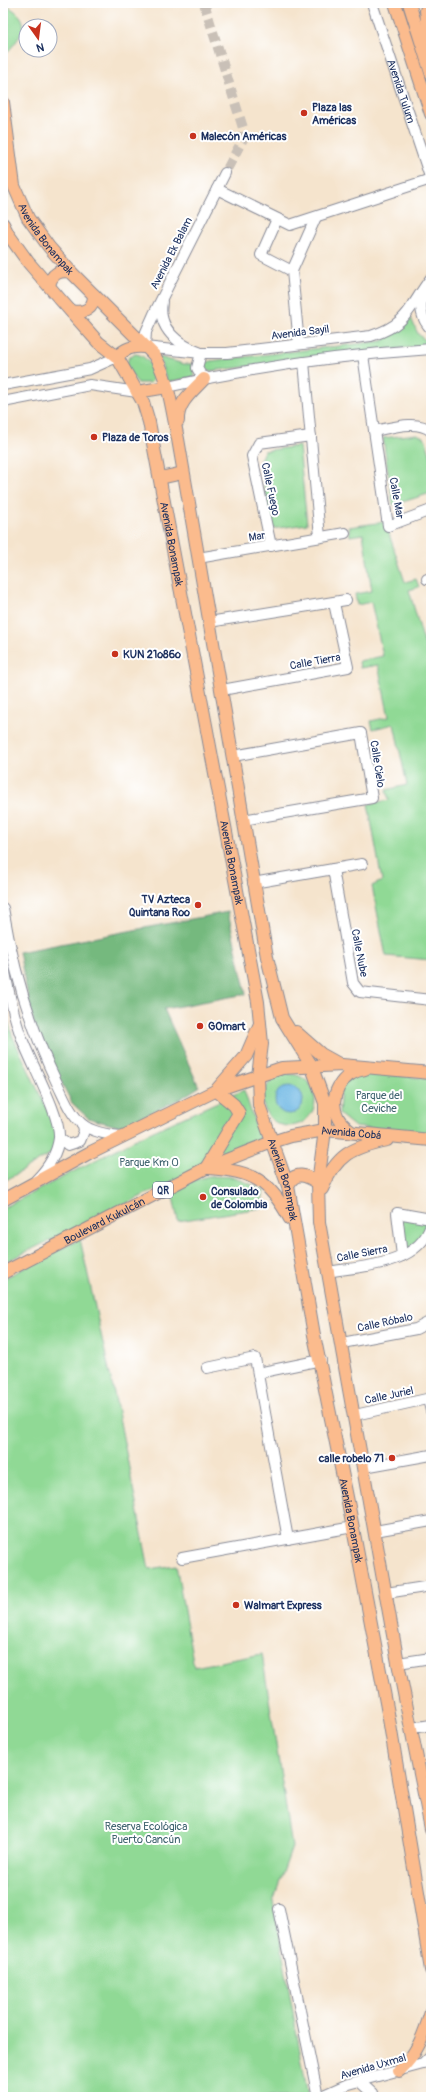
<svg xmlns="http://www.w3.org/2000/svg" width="434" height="2100" font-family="Pangolin,sans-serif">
<rect width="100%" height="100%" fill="#fff"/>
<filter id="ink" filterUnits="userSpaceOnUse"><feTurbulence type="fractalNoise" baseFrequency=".025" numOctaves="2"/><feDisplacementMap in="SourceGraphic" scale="8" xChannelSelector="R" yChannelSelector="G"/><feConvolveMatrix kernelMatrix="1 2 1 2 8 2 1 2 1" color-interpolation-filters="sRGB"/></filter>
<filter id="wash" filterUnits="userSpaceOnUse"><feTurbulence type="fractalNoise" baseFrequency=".012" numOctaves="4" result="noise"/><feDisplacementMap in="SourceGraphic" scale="16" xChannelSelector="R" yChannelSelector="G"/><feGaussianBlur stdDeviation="0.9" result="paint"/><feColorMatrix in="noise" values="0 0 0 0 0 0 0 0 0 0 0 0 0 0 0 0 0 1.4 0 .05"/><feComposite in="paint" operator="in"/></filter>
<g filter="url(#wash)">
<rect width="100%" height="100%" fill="#f5e4cd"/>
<path fill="#90d995" stroke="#56847a" d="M3,4C36,20 23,34 5,55Z
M411,318L418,334L431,345L210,371L206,368V363L210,361L382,341L404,328Z
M136,354C147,356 155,368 154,379L150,383H138C131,374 123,367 130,356Z
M159,357L184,364H192L194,377L167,382Z
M417,434L425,438L431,457V493L393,505L383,438Z
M299,446L307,524L271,529L260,460L264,451Z
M384,522L386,532L388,531L405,582L416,579L419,587L409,590L431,667V960L386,956L372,886L382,881L368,804L389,800L386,790L407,785L394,724L373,729L371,721L389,717L378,665L360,668L359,661L383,656L371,602L357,605L355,594L372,591L363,534L350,536L349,527Z
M3,1001L12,1035L57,1131L55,1151L3,1182Z
M356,1071L431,1079V1135L355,1127L339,1114L341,1084Z
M263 1100a26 26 0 1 1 52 0a26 26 0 1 1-52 0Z
M244,1090L260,1139L3,1263V1208L138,1138Z
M209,1176L233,1177L264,1190L261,1208L178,1221L171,1187Z
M399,1216L429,1223L427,1233L403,1254Z
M80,1239L116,1402L149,1569L176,1565L194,1667L262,1654L292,1847L273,1901L308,2096L3,2097V1279Z"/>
<path fill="#74b97e" stroke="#48746e" d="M228,912L246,994L164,1009L199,1087L180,1099L120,1127L88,1118L72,1103L35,1031L19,952Z"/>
<path fill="#6ab6e3" stroke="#4272a0" d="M275 1100a14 14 0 1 1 28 0a14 14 0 1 1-28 0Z"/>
</g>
<g filter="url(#ink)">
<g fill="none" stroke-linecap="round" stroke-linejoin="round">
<path stroke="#c9c0b7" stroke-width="10" stroke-dasharray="10 5" stroke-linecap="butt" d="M204,3L243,128V139L225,173"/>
<g stroke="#888a96" stroke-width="12">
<g id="minor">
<path id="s1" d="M372,3L431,180"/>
<path d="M225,173L154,314L146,332L145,347L201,353H227L371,336C409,324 409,307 431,278"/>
<path d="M217,189L290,225L431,179"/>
<path d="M277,219L261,255L292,271L299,344"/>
<path d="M292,271L316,217"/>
<path d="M424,294C418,307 422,320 431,329"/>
<path d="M162,302C157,329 179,345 201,353L197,368L201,375L208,378"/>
<path d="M363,355L388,526L431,510"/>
<path d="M304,362L320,537"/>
<path d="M3,385L90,369L117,357"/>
<path d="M167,387C254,367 342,355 431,349"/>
<path d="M3,402L90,385L137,392"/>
<path d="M374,431C391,428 417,419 431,431"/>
<path d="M271,546L252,456L259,443L311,436"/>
<path d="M198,558L345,533"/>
<path d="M427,579L431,578"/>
<path d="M209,622L346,600"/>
<path d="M222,690L348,667L334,603"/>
<path d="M233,756L361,733L372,798L243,820"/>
<path d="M333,869L353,983L360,992L431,1000"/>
<path d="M253,883L362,864"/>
<path d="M3,908C13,969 30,1027 57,1083C64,1097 70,1114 82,1124C93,1133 110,1135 123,1136"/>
<path d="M3,962C8,986 12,1013 21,1036C29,1060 61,1115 59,1138C57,1154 47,1169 36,1180"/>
<path d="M59,1138L68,1145L80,1141L84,1131L83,1125"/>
<path d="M402,1256L397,1213L431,1219"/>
<path d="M327,1272C362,1266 418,1266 431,1225"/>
<path d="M342,1343L416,1329L431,1321"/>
<path d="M207,1368L255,1358L288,1539"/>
<path d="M258,1373L321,1360"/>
<path d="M428,1399L431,1411"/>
<path d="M355,1415L431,1398"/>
<path d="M364,1467L431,1455"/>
<path d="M375,1531L431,1521"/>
<path d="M182,1558L353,1527"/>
<path d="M386,1593L431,1586"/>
<path d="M398,1663L431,1658"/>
<path d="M412,1728L431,1725"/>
<path d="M279,1909L318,2097"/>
<path d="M360,2082L372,2093L374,2097"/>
<path d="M319,2097L348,2084L423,2064L431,2056"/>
</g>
</g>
<g stroke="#888a96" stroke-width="14">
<g id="major">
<path d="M395,3L431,114"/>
<path d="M409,3L431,73"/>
<path d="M426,10L430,53"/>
<path id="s2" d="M3,102L14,186L28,218L49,247L71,272L154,355C169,379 172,411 178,439L267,957L282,1018L311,1065L325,1103V1130L318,1183L319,1222L398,1663L431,1829"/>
<path id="s3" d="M3,224L8,234L28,262L59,298L98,342L117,357L143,402L149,422L258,1002L262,1044L258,1076L259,1105L288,1186L314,1335L348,1502L388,1713L431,1970"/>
<path d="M49,286C51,274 60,269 71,272"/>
<path d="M71,311C84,314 94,309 94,295"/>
<path d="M117,357C125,348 133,346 145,347"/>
<path d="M137,392L167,387"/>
<path d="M178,421C177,403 192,392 204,379"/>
<path d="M160,478L183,473"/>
<path d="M296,1032L321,1054L339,1064"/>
<path d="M218,1088L246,1056L259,1026"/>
<path d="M351,1132C346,1127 341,1124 338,1118C327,1097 342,1072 365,1069"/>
<path d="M206,1168L239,1113L234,1105L217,1091"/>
<path d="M209,1168C253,1171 269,1180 290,1219"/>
<path d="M288,1186C294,1170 307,1175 318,1183"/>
<path d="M322,1189C336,1155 352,1147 387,1140"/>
<path d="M3,1200L89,1153L219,1089L282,1068L342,1065L431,1073"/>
<path id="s4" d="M3,1273L206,1168L272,1142L291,1136L325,1130L431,1140"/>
<path d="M399,2071C417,2054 424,2035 431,2012"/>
</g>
</g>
<use href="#minor" stroke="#fff" stroke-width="10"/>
<use href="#major" stroke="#fbbb8d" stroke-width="12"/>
</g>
</g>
<g fill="#c8321e" stroke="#fff" stroke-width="1.5">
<circle cx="304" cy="113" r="4"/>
<circle cx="193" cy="136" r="4"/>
<circle cx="94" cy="437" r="4"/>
<circle cx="115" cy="654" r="4"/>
<circle cx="198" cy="905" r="4"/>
<circle cx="200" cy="1026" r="4"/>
<circle cx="203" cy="1197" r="4"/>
<circle cx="392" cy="1458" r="4"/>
<circle cx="236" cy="1605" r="4"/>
</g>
<g text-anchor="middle" stroke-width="4" stroke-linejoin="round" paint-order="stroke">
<rect fill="#fff" stroke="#5f6d8e" stroke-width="1" x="153" y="1182" width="20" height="16" rx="3"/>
<g font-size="10" font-weight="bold" fill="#1b2f5e">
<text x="163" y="1194">QR</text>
</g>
<g font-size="11" fill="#1b2f5e" stroke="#fff">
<text dy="4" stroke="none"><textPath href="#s1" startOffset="93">Avenida Tulum</textPath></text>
<text dy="4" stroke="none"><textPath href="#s2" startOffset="147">Avenida Bonampak</textPath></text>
<text transform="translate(171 253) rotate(-63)" y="4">Avenida Ek Balam</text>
<text transform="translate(300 332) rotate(-7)" y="4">Avenida Sayil</text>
<text transform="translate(271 489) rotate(78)" y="4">Calle Fuego</text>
<text transform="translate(397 498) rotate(80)" y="4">Calle Mar</text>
<text transform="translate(257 536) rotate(-9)" y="4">Mar</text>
<text dy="4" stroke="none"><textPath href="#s3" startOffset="373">Avenida Bonampak</textPath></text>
<text transform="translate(315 661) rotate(-10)" y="4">Calle Tierra</text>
<text transform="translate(378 764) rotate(81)" y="4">Calle Cielo</text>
<text dy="4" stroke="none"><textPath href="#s3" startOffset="697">Avenida Bonampak</textPath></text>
<text transform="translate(360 953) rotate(79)" y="4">Calle Nube</text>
<text dy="4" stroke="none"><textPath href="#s4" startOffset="380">Avenida Cobá</textPath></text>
<text dy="4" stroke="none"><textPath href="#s3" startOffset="1021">Avenida Bonampak</textPath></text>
<text dy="4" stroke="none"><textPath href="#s4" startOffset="114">Boulevard Kukulcán</textPath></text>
<text transform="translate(362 1253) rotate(-11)" y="4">Calle Sierra</text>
<text transform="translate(385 1322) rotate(-12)" y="4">Calle Róbalo</text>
<text transform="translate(389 1395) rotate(-12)" y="4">Calle Juriel</text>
<text dy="4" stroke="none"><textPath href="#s3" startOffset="1369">Avenida Bonampak</textPath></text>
<text transform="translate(373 2066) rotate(-16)" y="4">Avenida Uxmal</text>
</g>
<g font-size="11" font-weight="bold" fill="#1b2f5e" stroke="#fff" text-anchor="start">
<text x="312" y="111">Plaza las<tspan x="312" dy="13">Américas</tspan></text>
<text x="201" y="140">Malecón Américas</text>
<text x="102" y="441">Plaza de Toros</text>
<text x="123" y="658">KUN 21º86º</text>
<text x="190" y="903" text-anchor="end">TV Azteca<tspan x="190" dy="13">Quintana Roo</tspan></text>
<text x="208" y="1030">GOmart</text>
<text x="211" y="1195">Consulado<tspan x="211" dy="13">de Colombia</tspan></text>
<text x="384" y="1462" text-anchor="end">calle robelo 71</text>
<text x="244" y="1609">Walmart Express</text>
</g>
<g font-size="11" fill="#3e626e" stroke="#fff">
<text x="379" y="1099">Parque del<tspan x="379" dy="13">Ceviche</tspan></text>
<text x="149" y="1166">Parque Km 0</text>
<text x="146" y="1830">Reserva Ecológica<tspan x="146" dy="13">Puerto Cancún</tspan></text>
</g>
</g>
<rect width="434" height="2100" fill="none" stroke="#fff" stroke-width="16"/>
<g transform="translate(38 38) rotate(166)"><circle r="19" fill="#ffffff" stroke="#a4acbf"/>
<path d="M0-3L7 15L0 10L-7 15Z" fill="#c8321e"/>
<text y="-6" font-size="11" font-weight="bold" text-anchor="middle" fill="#1b2f5e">N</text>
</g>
</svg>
